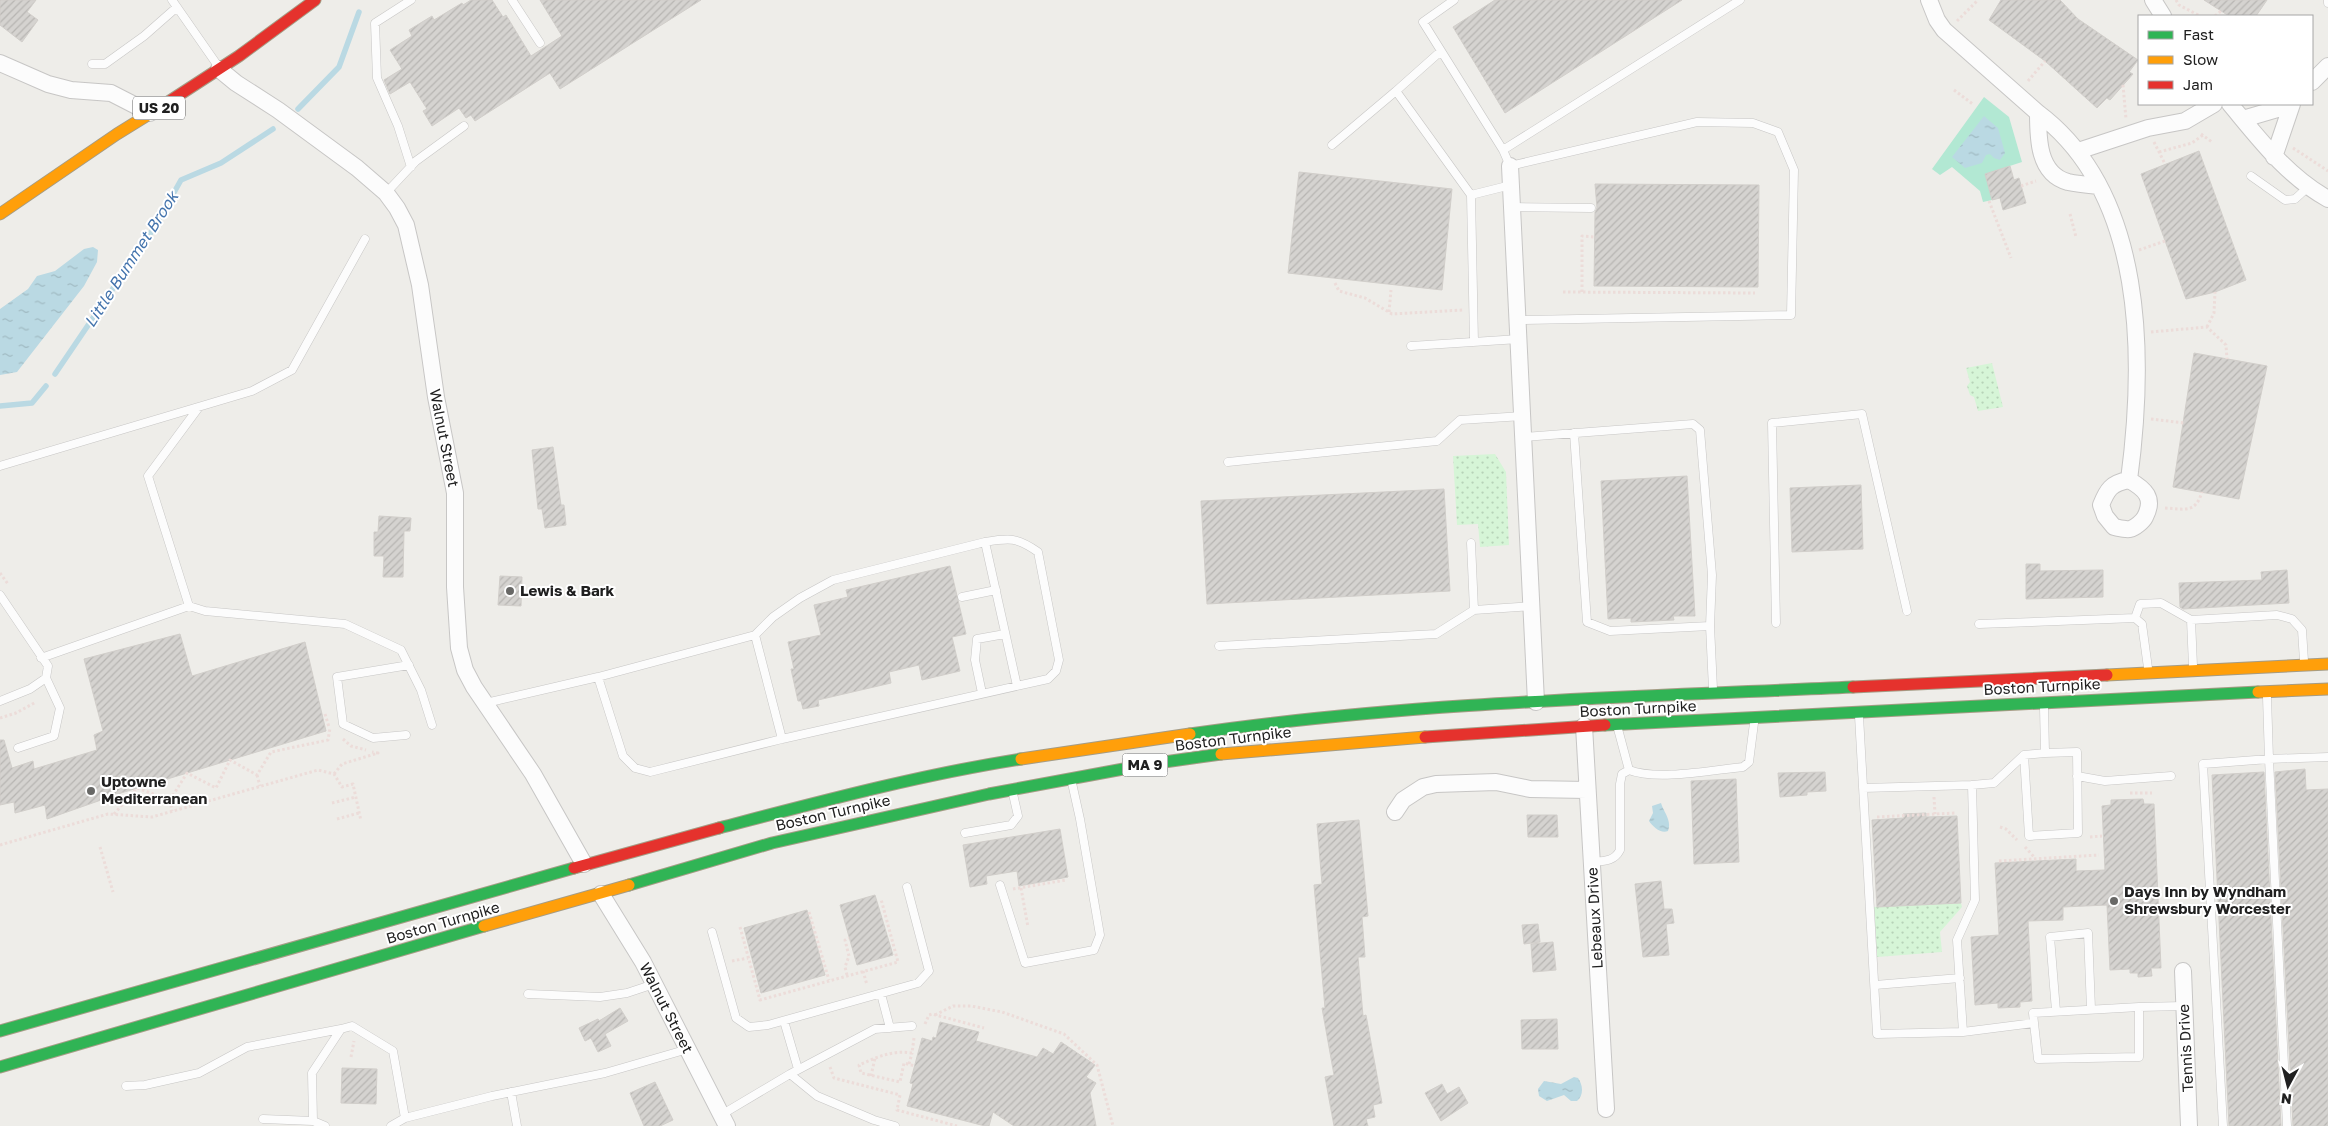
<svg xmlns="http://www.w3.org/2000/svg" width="2328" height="1126" font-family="'Golos Text',sans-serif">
<defs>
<pattern id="park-dots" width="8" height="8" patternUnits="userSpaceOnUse" patternTransform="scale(1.25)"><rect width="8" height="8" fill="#d6f5d7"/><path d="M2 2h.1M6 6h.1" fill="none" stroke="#b7d2b8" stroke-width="1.8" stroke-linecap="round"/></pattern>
<pattern id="water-ripples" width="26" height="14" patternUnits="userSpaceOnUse" patternTransform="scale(1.25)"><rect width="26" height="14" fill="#bad9e3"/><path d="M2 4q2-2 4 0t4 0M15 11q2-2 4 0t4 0" fill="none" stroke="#a0bac2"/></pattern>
<pattern id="building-hatch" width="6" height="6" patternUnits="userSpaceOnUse" patternTransform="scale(1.25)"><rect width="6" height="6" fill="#d5d3d0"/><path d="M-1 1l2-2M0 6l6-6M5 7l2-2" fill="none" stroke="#b7b5b2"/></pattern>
</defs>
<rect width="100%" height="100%" fill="#eeede9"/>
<path fill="url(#park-dots)" d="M1992,363L2003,407L1978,411L1974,397L1970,395L1967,386L1970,382L1966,368Z
M1495,454L1506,472L1509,545L1480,547L1478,524L1457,525L1453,456Z
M1961,903L1962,907L1940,932L1942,952L1877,957L1874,907Z"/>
<path fill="#b2e8d3" d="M1984,97L2009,117L2022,162L1985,174L1992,200L1983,202L1980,191L1952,167L1940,175L1932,169Z"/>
<path fill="url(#water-ripples)" d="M1984,116L1998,128L2005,153L2000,160L1994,158L1990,154L1986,155L1982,163L1965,168L1952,157Z
M93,247L98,250L97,262L84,286L17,372L0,375V309L28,289L37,276L55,271L84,249Z
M1661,803C1664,813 1672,820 1668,831C1661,834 1653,827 1649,821L1653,813L1652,806Z
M1574,1077L1578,1078C1583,1085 1584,1095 1577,1101H1571L1564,1095L1547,1101L1539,1096L1538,1089L1544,1081L1561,1084Z"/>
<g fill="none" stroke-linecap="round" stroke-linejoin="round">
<path stroke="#bad9e3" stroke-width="5.5" d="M298,109L339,67L359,12
M55,374L154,228L181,180L221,163L273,129
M0,406L32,403L46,386"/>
</g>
<path fill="url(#building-hatch)" stroke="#d1ceca" d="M0,0H36L27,12L38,20L22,42L0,25Z
M471,0H492L503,17L506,15L531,56L562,36L540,0H701L560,89L550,73L475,121L471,115L466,118L459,108L432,126L423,111L427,109L410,82L390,94L384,80L402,69L390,50L412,36L409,30L432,16L434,20L462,3L463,5Z
M1495,0H1682L1505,113L1453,27Z
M2001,0H2060L2078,19L2138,60L2129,72L2133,74L2110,100L2107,98L2097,108L2045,61L1989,20Z
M2204,0H2267L2256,16H2229Z
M2199,151L2246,280L2215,292L2186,299L2141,174Z
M2010,166L2014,180L2019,178L2026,203L2003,210L2000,198L1992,200L1985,174Z
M1299,172L1452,189L1442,290L1288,273Z
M1595,184L1759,185L1758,287L1594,286L1595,212L1597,208Z
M2194,353L2267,366L2239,499L2173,487Z
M553,447L561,505H564L566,525L545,528L542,509H538L532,450Z
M1687,476L1695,616H1673L1674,620L1631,622V618L1608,619L1601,481Z
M1861,485L1863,549L1792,552L1790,488Z
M1444,489L1450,591L1207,604L1201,501Z
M379,516L411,518L410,531H404L403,577H383L384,556H374V532H378Z
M2026,564H2040V571L2103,570V597L2026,599Z
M950,566L966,634L952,637L960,671L922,680L919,665L889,672L891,683L818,700L819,706L803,709L801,701H798L791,669H794L788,642L821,635L814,605L848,597L846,590Z
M2287,570L2289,603L2183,609L2180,607L2179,583L2262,580L2261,572Z
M500,576L522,577L521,606L498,605Z
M180,634L192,676L305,642L326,731L121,793L47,819L45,805L15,813L14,802L0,805V740H4L12,768L33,761L34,769L97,750L94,735L103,731L84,659Z
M2305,769L2306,790L2328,789V1126H2293L2275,772Z
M1825,772L1826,791L1807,792V795L1780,797L1778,773Z
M2264,772L2281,1126H2229L2212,775Z
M1736,779L1739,862L1694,864L1691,781Z
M2143,799L2144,804H2154L2161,968H2151L2152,976L2138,977V973H2130V969L2110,970L2107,905L2063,907V920L2028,921L2032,1001L2020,1002V1007L1998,1008V1003L1975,1005L1971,937L1999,935L1995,863L2076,859V871L2105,870L2102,806L2111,805V800Z
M1926,813V817L1957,816L1961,903L1877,907L1872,820L1904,818L1903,814Z
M1527,815H1557L1558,837H1528Z
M1359,820L1368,916L1362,917L1365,957H1358L1363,1016L1366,1015L1382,1103L1373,1105L1375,1117L1366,1119L1368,1126H1334L1325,1077L1334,1075L1322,1008H1325L1314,885L1322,884L1317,824Z
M1060,829L1068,877L1019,886L1017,871L986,876L987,884L970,887L963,845Z
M1661,881L1664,909H1672L1674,923L1666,924L1669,955L1643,957L1635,884Z
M875,895L893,955L857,965L840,905Z
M807,910L825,975L761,993L744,928Z
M1538,924L1540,942L1524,944L1522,925Z
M1553,942L1556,970L1533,972L1531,944Z
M620,1008L628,1021L605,1034L611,1046L598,1052L591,1038L585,1041L579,1028L598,1019L599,1021Z
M1557,1019L1558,1049H1522L1521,1020Z
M940,1022L979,1032L976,1041L1037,1057L1043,1048L1053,1054L1061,1042L1095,1065L1086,1077L1096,1083L1090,1093L1096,1126H1014L993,1112L989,1126H985L907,1106L913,1084L910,1083L922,1038L932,1041L933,1037L936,1038Z
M342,1068L377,1069L376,1104L341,1103Z
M655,1082L673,1120L660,1126H644L630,1093Z
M1442,1084L1447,1094L1459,1087L1468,1103L1441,1121L1425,1093Z"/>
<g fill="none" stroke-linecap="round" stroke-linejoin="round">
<g stroke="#c7c6c5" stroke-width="9">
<path id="lane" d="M172,0L218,66
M411,0L375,23L377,78L398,126L411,167
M512,0L540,43
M1454,0L1423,22L1503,150L1510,166L1697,122L1753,123L1778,132L1794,170L1791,315L1518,320
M2328,0V3
M1441,51L1396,91L1471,195
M92,64H105L144,36L177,7
M1332,145L1396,91
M1503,150L1740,0
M2251,176L2285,200L2295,199L2307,188
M386,193L416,161L464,126
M1512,207L1591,208
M1474,342L1471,195L1511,185
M1411,346L1519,339
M1574,433L1587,622L1610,631L1710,626
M1524,437L1693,424L1700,430L1712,575L1710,626L1713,689
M1228,462L1437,441L1460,420L1523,416
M0,466L252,391L292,370L365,239
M985,542L1017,686
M1471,543L1474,610
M0,595L48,666L46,678L30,689L0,701
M962,597L996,590
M189,606L205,611L345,624L401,650L421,690L432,725
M2135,618L2140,604L2161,603L2191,620
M1776,623L1772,423L1862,414L1907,611
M1979,624L2135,618L2142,624L2148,668
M1219,646L1436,634L1474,610L1532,606
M41,658L189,606L148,476L199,407
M2193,666L2191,620L2277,615L2292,619L2302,630L2304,661
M598,677L623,756L635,768L650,772L782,739
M982,693L975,660L977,639L1005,634
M2267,697L2269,759L2328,757
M486,703L598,677L755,635L782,739L1048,679L1056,671L1059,660L1038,552C1017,537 1009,538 985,542L833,580L800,598L773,617L755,635
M1859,716L1877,1034L1963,1032L1957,940L1975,900L1972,785L1994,783L2024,755L2045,753L2044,708
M1618,729L1629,770C1657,781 1712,770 1743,767L1749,762L1754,723
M406,735L373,738L343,724L337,677L409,665
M18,748L54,736L60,708L46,678
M2024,755L2029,836L2078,833L2077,752L2045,753
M2077,776L2105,781L2171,776
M1863,788L1972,785
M965,833L1011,825L1018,816L1013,794
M1591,862C1603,861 1614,862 1620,850V784L1622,774L1629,770
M1000,885L1025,963L1094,950L1100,935L1080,819L1072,783
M712,932L736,1018L749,1027L768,1025L918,983L929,971L907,887
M1875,985L1960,978
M528,994L600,997L627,993L654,984
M881,994L890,1028
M2056,1011L2050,937L2088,933L2091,1009
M784,1021L798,1069
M2034,1023L2033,1013L2139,1007
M1963,1032L2034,1023L2038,1059L2139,1057V1007L2183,1006
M790,1074L875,1029L912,1026
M126,1086L145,1085L199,1073L247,1047L341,1029
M511,1092L517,1126
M721,1115L790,1074L817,1096L874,1120L895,1126
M263,1119L313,1121
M325,1126L313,1121L312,1073L341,1029L352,1026L393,1051L405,1118
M391,1126L405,1118L492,1096L605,1073L688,1049
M2223,1126L2203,764L2269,759L2287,1126"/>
</g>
<g stroke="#c7c6c5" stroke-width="18">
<path id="street" d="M1929,0L1937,20L1944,30L2038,113
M2153,0L2163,16
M0,63L48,84L71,90L111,93L150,113
M219,69L236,83L278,110L357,168L386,193L397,208L406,225L420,285L436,397L455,493V587L459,648L465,670L474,687L533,774L584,864
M2312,82L2328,66
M2230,104C2260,140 2287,176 2328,199
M2243,119L2291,105
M2078,151L2148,128L2185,121L2214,104
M2274,157L2292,104
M1510,166L1536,702
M2099,186C2089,185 2078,184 2068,182C2038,174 2038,138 2038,113C2146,194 2145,359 2129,480
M2129,480C2145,489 2155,498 2145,517C2143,521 2135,528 2130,529C2126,530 2119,528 2114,527L2105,516L2101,505C2107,490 2111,483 2129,480Z
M1584,726L1606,1109
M1395,812L1403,800L1423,787L1436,784L1496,782L1530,789L1587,790
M601,894L643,962L727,1126
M2183,971L2189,1126"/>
</g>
<g stroke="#a59c85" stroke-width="13">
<path id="fast" d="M1605,725L2258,692
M1190,734C1409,702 1632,697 1853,687
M719,828C819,802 919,775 1021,759
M629,885L772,843L989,794L1150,764L1221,754
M0,1031L574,868
M0,1067L484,926"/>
</g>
<g stroke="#a59c85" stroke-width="13">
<path id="slow" d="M0,214L117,134L159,108
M2107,675L2328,664
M2258,692L2328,689
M1221,754L1425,737
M1021,759L1190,734
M484,926L629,885"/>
</g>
<g stroke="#a59c85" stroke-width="13">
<path id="jam" d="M159,108L239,56L315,0
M1853,687L2107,675
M1425,737L1605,725
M574,868L719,828"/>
</g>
<path stroke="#ecdcd9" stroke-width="3" stroke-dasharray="2.5 2.5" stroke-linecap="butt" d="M2176,0L2179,5L2200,16
M2215,16L2221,11
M1957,21L1978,0
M2028,81L2045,61
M2123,85L2126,119
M1954,90L1974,105
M2201,134L2212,142
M2154,142L2165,164
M2293,148L2328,171
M2159,152L2192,143L2203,135
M2021,186L2036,181
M1989,201L2011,258
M2070,214L2076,237
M2139,250L2165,241
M1335,283L1339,291L1365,298L1392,314L1463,310
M1563,292L1755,293
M1582,292V236L1594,237
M1389,312L1391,290
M2207,327L2214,313L2215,292
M2151,332L2207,327L2226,345L2227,359
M2151,419L2184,423
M2165,508C2185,509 2195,514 2202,492
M0,573L8,584
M325,714L329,727
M0,718L16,713L36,702
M343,739L351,746L366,750
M334,774L342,764L378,753L372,752
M257,775L260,786
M2130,793H2152
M1934,797L1935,814
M170,800L172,811
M332,803L356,797
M114,814L137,788L170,800L187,773L216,788L230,760L257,775L271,752L328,740L330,728
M1877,817L1956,813
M337,819L359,813
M2000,827L2006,829L2017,840
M2090,837L2102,836
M0,845L108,814L152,817L318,770L334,774L342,787L353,784L361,821
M100,847L113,892
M2025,847L2035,858
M1999,861L2099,855
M1021,888L1028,927
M1013,889L1066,880
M809,912L829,980
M740,927L760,1000L898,962L881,899
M732,961L748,958
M863,971L867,985
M847,975L845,967L849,956L845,940L849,938
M935,1015L953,1006H971L1002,1012L1064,1034L1097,1065L1113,1126
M925,1024L929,1015L932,1014L984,1028
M914,1038L912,1053C892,1050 877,1057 859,1065L861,1073L900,1082L904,1063L915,1066
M351,1057L354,1041
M909,1064L912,1053
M830,1067L834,1078L900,1095L897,1110L957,1126
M871,1076L875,1058"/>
<use href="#lane" stroke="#fcfcfc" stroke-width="8"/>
<use href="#street" stroke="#fcfcfc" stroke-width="16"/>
<use href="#fast" stroke="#30b455" stroke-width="11"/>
<use href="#slow" stroke="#ff9f0a" stroke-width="11"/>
<use href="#jam" stroke="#e5322d" stroke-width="11"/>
</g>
<g fill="#686866" stroke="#fff" stroke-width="2">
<circle cx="510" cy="591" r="5"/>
<circle cx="91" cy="791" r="5"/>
<circle cx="2114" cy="901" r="5"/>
</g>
<g text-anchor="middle" stroke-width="4" stroke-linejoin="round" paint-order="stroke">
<g fill="#fff" stroke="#636363" stroke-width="1">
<rect x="133" y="96.5" width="52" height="23" rx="4"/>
<rect x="1122.5" y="753.5" width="45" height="23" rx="4"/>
</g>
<g font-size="14" font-weight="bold" fill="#202020">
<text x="159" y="113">US 20</text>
<text x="1145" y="770">MA 9</text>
</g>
<g font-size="15" fill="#202020" stroke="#fff">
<text transform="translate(444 438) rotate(79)" y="5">Walnut Street</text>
<text transform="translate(2042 687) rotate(-3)" y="5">Boston Turnpike</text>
<text transform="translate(1638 709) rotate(-3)" y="5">Boston Turnpike</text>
<text transform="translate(1233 739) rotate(-7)" y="5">Boston Turnpike</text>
<text transform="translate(833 813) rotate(-13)" y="5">Boston Turnpike</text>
<text transform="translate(1595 918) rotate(-93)" y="5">Lebeaux Drive</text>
<text transform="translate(443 923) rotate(-16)" y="5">Boston Turnpike</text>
<text transform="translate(666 1008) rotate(63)" y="5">Walnut Street</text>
<text transform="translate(2186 1048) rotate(-93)" y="5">Tennis Drive</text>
</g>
<g font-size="15" font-weight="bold" fill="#202020" stroke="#fff" text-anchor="start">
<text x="520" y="596">Lewis &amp; Bark</text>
<text x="101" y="787">Uptowne<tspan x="101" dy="17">Mediterranean</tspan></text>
<text x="2124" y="897">Days Inn by Wyndham<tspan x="2124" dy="17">Shrewsbury Worcester</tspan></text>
</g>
<g font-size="16" font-style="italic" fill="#4474ad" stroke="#fff">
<text transform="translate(131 259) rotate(-57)" y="6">Little Bummet Brook</text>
</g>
</g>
<rect x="2138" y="15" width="175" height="90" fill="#ffffff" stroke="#a6a6a6"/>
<rect x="2148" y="31" width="25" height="8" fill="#30b455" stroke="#a6a6a6"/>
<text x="2183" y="40" font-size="15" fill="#202020">Fast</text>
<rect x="2148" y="56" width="25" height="8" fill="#ff9f0a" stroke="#a6a6a6"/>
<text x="2183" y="65" font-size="15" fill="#202020">Slow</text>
<rect x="2148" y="81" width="25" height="8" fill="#e5322d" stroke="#a6a6a6"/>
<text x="2183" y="90" font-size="15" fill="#202020">Jam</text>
<g transform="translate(2288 1086) rotate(187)" stroke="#ffffff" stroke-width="4" paint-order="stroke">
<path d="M0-4L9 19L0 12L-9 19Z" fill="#202020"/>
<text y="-8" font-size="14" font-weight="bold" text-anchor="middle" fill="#202020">N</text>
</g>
</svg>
